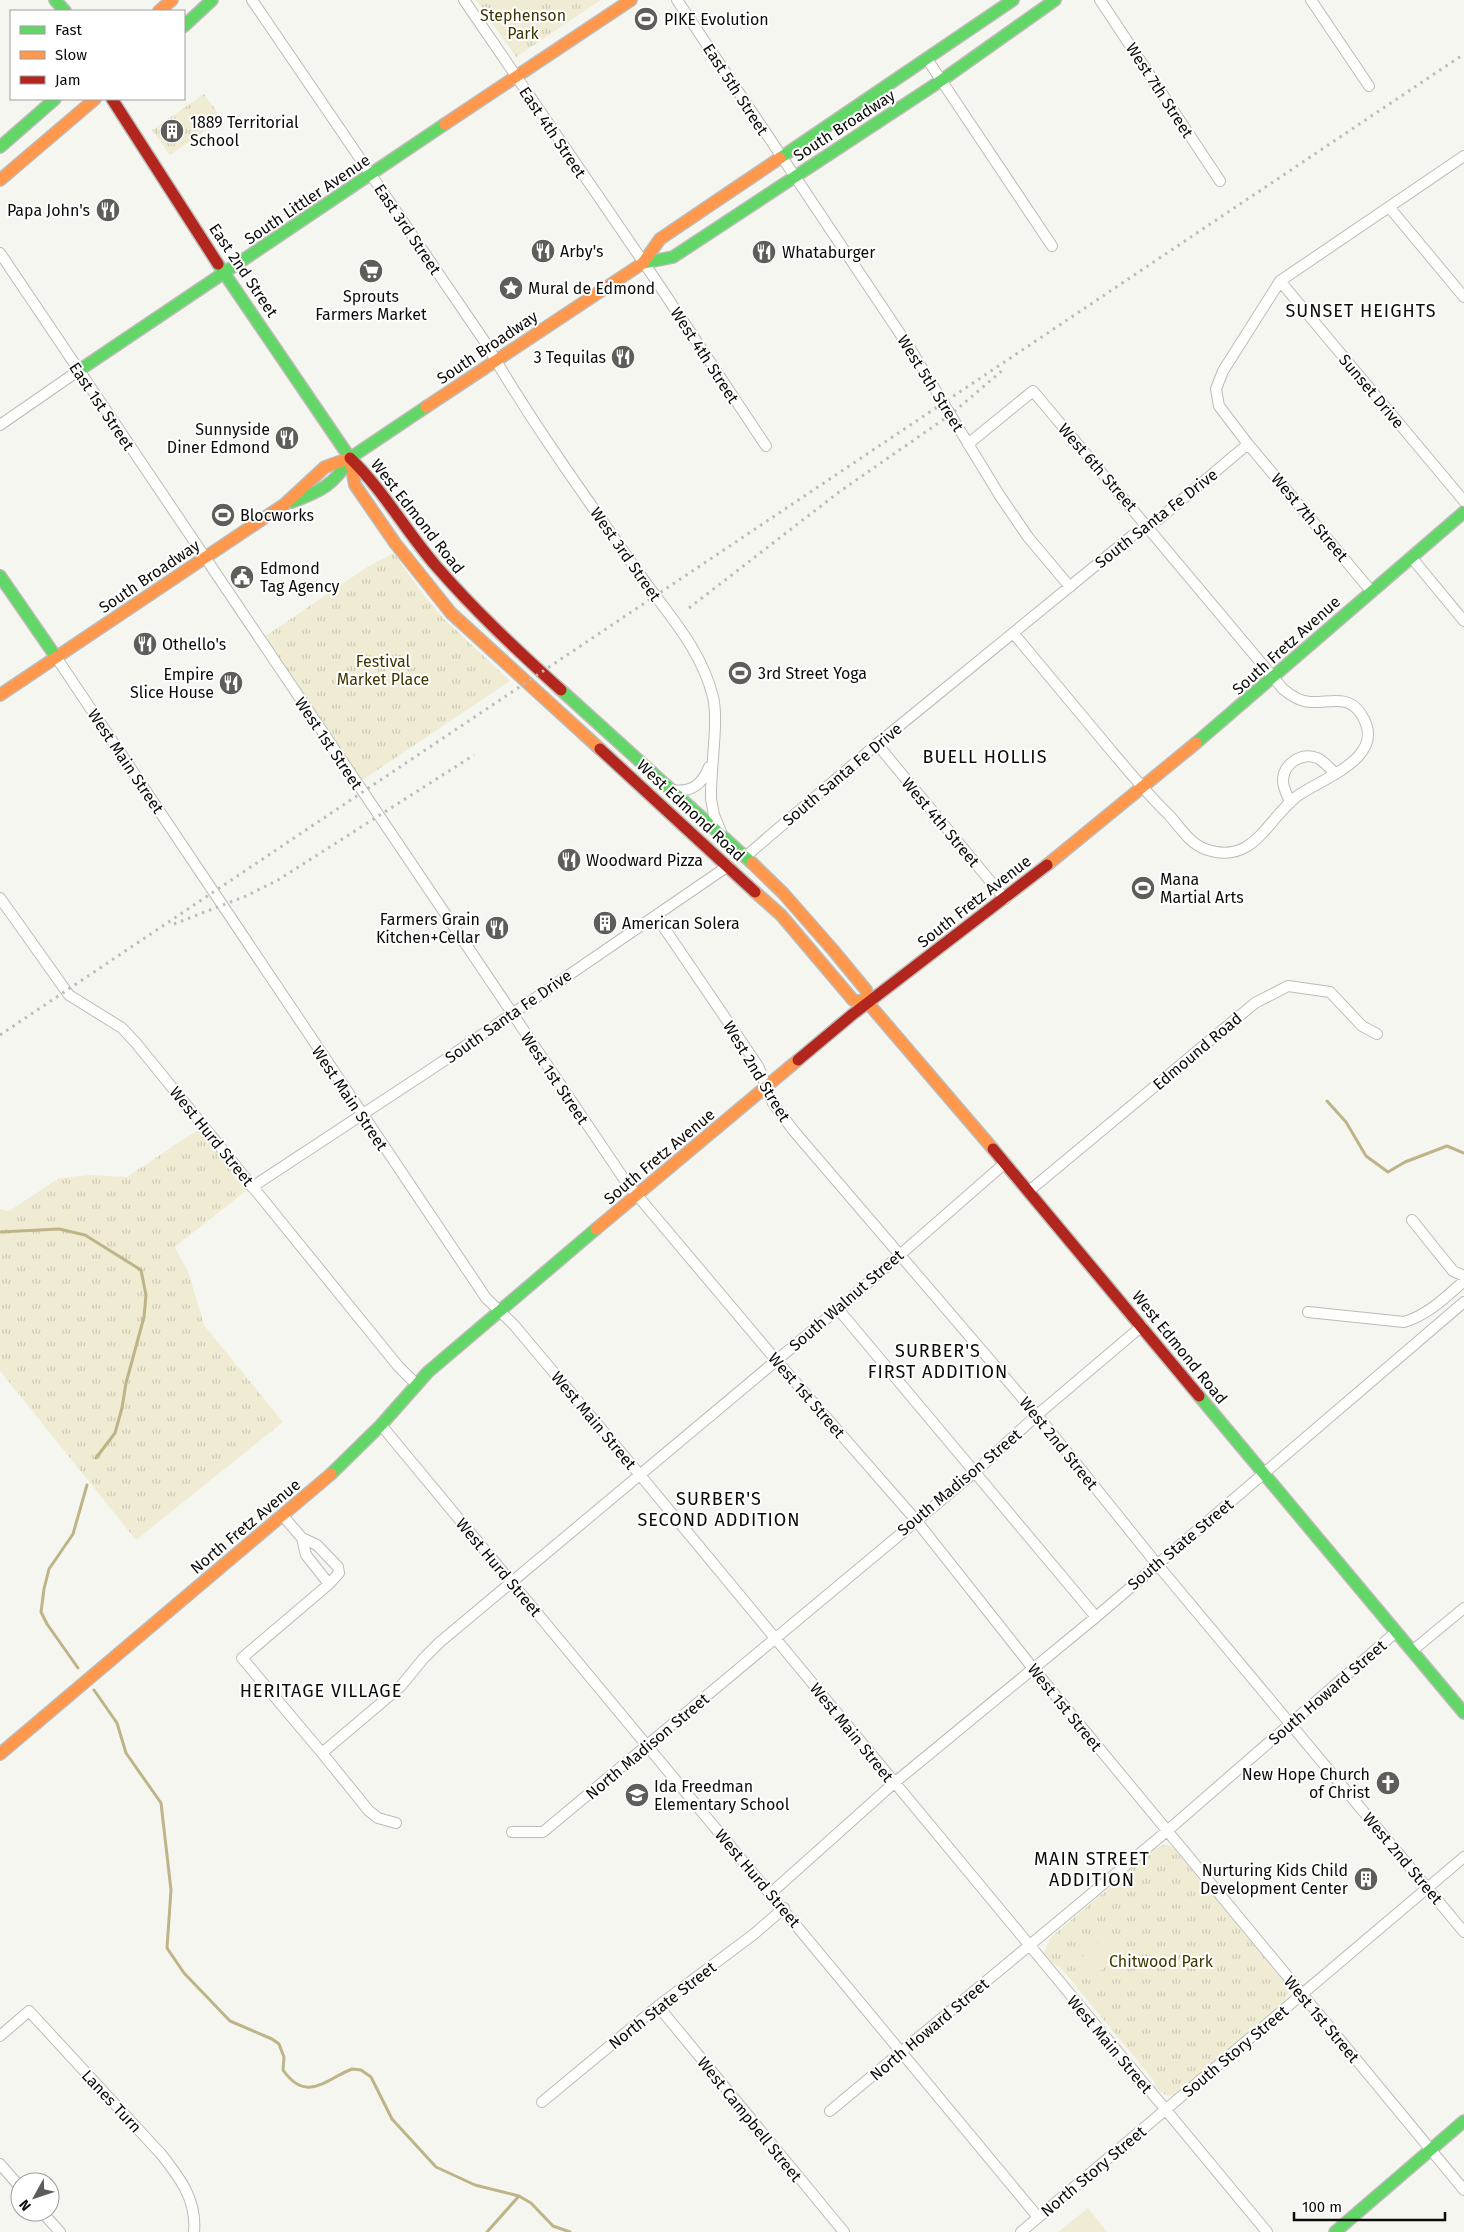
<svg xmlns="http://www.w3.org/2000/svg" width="1464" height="2232" font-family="'Fira Sans',sans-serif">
<defs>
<pattern id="park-tufts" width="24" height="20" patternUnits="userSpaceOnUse" patternTransform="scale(1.25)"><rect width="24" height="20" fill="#f0ecd4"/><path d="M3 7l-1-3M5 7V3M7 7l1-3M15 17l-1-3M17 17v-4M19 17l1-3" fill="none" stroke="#cdc9b5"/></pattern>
</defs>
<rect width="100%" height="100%" fill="#f6f6f1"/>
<path fill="url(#park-tufts)" d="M476,0H601L516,57Z
M204,94L222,119L170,155L152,130Z
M394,553L419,589L443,618L510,681L361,781L264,637L367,567Z
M199,1129L247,1190L175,1247L189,1274L204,1325L283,1422L136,1540L0,1371V1209L9,1211L59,1178L90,1175L127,1177Z
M1163,1845H1169L1174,1849L1285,1983L1289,1992L1284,2001L1173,2095L1167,2096L1155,2087V2082L1060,1967L1052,1963L1044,1953L1050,1938L1156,1848Z"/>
<path fill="#f0ecd4" d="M504,0H521L536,23L518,35L498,4Z
M1102,1939L1117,1956L1089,1981L1074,1964Z
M1088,2208L1107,2232H1058Z"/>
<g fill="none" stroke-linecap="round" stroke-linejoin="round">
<path stroke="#bdb488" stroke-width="3" d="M1327,1101L1346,1122L1366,1156L1388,1172L1405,1162L1447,1146L1464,1153
M0,1232L59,1229L85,1235L141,1270L146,1295L144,1317L126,1383L122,1408L115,1433L96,1458
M78,1668L47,1624L41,1612L44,1589L49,1569L73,1534L87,1485
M94,1690L117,1723L126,1753L161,1803L171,1890L167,1948L184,1973L230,2021L272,2039L279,2044L284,2057L283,2070C307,2104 326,2079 352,2069L361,2070L371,2077L392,2119L436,2167L475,2185L519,2196L531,2203L553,2226L570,2232
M487,2232L519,2196"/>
<g stroke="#bcbbb8" stroke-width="12">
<path id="street" d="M252,0L485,342C531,422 585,496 638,572C666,612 701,648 713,697C719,721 710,771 711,799L714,815L721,832
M464,0L657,282L766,446
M677,0L911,350L1000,496L1028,537L1070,587
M1100,0L1220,181
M1311,0L1369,86
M927,59L1052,246
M1389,207L1464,297
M0,253L626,1182L776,1360L915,1519L1032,1667L1464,2190
M1280,281L1464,501
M0,425L78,371
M968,444L1033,391L1283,689C1291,696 1299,701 1310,702C1329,703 1348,694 1361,714C1390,758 1321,778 1296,797C1266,821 1253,866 1205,849C1189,843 1180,827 1169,815C1146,793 1125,767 1104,742C1074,706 1044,670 1014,634
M1248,444L1371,591
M1411,557L1464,621
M56,657C198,872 342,1085 486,1298L514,1325L640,1475L1267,2232
M877,744L1005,899
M671,790C691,793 702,785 709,767
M1290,803C1288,796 1283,788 1283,781C1283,764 1301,752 1317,758C1323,760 1329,768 1335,773
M745,857L877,744L1133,535L1159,519L1248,444L1219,406L1216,389L1223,371L1280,281L1464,156
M0,898L69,995L122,1028L136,1043L398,1366L417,1385
M656,916L758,1066L773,1103L793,1130L1037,1415L1156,1563L1464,1932
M252,1187L439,1064L728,866
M1029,1191L1255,1003L1288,986L1330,992L1362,1026L1377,1034
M1412,1220L1453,1271L1464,1276
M838,1309L1096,1617
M1308,1312L1404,1322C1428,1315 1446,1297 1464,1281
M381,1425L1038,2217
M283,1516L302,1538L317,1545L338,1567L339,1573L329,1584L242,1658L322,1753
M302,1538L306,1555L329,1584
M1412,1651L1464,1608
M396,1823L378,1818L369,1811L322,1753L400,1687L423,1659L440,1642L838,1309L1005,1163
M512,1832H543L975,1472L1037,1415L1142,1326
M771,1893L894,1783L1096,1617L1464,1302
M658,2006L844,2232
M0,2036L29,2011L161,2154C180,2178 197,2200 194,2232
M542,2102L658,2006L754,1934L784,1908
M830,2111L1167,1831L1396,1632
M0,2164L20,2187
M42,2212L60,2232
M1021,2232L1464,1857"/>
</g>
<g stroke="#bcbbb8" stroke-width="14">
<path id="fast" d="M55,0L65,11
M184,26L212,0
M0,147L55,99
M780,158L1013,0
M643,263L673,257L942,80L1055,0
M218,264L350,458L426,407
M78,371L445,124
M292,502C321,491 334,485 350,458
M0,576L56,657
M561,690L752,863
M1196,743L1464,512
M1199,1396L1464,1713
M331,1474L381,1425L428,1372L596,1229
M1335,2232L1464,2121"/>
</g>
<g stroke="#bcbbb8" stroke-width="14">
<path id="slow" d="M159,11L172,0
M445,124L631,0
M0,180L95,99
M426,407L643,263L660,239L780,158
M350,458L355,485L395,543L451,613L600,749
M0,695L285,504L325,467L350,458
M752,863L783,893L833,950L866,990L868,1003L993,1149
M1047,865L1196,743
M755,892L781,915L853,1000L868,1003
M596,1229L798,1060
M0,1754L331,1474"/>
</g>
<g stroke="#bcbbb8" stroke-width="14">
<path id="jam" d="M112,99L218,264
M350,458C383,490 406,531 436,566C475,611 517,650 561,690
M600,749L755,892
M798,1060L853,1014L1047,865
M993,1149L1199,1396"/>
</g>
<use href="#street" stroke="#fefefd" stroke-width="10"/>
<use href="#fast" stroke="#63d668" stroke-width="11"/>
<use href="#slow" stroke="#ff974d" stroke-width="11"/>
<use href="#jam" stroke="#b3261e" stroke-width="11"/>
<path stroke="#bcbcbb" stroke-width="3" stroke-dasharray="2.5 5" stroke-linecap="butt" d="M689,608L839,492L950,415L1004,369
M174,924L246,896L278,880L474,755
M0,1035L1464,54"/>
</g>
<defs>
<g id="stadium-disc" transform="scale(1.25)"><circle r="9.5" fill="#5e5d5a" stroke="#fff"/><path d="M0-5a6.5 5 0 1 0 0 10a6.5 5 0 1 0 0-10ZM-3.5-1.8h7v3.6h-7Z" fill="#fff"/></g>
<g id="building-disc" transform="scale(1.25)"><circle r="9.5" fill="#5e5d5a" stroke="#fff"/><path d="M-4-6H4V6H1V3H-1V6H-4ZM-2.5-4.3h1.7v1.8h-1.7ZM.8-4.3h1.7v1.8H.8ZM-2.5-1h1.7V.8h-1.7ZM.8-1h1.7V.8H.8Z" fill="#fff"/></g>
<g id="restaurant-disc" transform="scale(1.25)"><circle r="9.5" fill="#5e5d5a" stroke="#fff"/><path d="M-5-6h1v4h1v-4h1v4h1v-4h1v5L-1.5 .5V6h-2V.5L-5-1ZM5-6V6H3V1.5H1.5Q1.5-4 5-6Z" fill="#fff"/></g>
<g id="supermarket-disc" transform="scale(1.25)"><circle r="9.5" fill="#5e5d5a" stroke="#fff"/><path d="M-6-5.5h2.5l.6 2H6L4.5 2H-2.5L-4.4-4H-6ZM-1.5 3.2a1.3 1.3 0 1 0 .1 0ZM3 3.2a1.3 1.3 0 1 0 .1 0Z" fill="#fff"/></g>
<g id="sight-disc" transform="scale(1.25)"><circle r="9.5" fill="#5e5d5a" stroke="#fff"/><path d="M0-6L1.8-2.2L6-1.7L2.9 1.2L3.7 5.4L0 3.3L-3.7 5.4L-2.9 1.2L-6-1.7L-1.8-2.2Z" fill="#fff"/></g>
<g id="civic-disc" transform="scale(1.25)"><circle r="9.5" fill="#5e5d5a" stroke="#fff"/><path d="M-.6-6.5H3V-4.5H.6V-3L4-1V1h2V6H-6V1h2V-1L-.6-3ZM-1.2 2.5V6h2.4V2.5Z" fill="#fff"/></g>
<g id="church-disc" transform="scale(1.25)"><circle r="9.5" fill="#5e5d5a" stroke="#fff"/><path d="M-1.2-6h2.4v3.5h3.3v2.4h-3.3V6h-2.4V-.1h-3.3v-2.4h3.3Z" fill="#fff"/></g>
<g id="school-disc" transform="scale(1.25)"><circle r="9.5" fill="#5e5d5a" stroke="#fff"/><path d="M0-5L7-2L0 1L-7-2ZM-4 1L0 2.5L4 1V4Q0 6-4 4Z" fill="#fff"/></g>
</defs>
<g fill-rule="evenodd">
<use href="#stadium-disc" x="646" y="19"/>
<use href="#building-disc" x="172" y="131"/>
<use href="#restaurant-disc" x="108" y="210"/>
<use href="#restaurant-disc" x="543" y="251"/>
<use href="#restaurant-disc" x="764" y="252"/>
<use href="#supermarket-disc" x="371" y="271"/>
<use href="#sight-disc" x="511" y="288"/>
<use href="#restaurant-disc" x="623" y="357"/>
<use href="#restaurant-disc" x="287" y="438"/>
<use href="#stadium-disc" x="223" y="515"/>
<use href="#civic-disc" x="242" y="577"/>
<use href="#restaurant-disc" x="145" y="644"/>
<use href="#stadium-disc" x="740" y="673"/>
<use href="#restaurant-disc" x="231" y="683"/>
<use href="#restaurant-disc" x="569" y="860"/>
<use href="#stadium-disc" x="1143" y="888"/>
<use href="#building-disc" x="605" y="923"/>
<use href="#restaurant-disc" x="497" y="928"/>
<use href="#church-disc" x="1388" y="1783"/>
<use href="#school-disc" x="637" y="1795"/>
<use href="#building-disc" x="1366" y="1879"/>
</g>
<g text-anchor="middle" stroke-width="4" stroke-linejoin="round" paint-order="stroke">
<g font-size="16" fill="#3f3501" stroke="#fff">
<text x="523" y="21">Stephenson<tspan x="523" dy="18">Park</tspan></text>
<text x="383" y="667">Festival<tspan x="383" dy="18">Market Place</tspan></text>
<text x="1161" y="1967">Chitwood Park</text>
</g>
<g font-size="16" fill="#0c0b09" stroke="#fff" text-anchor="start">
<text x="664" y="25">PIKE Evolution</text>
<text x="190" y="128">1889 Territorial<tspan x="190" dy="18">School</tspan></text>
<text x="90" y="216" text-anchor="end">Papa John's</text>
<text x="560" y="257">Arby's</text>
<text x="782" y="258">Whataburger</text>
<text x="528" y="294">Mural de Edmond</text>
<text x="371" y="302" text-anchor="middle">Sprouts<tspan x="371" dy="18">Farmers Market</tspan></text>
<text x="606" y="363" text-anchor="end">3 Tequilas</text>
<text x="270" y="435" text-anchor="end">Sunnyside<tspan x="270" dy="18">Diner Edmond</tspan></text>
<text x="240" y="521">Blocworks</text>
<text x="260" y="574">Edmond<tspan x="260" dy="18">Tag Agency</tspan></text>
<text x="162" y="650">Othello's</text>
<text x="758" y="679">3rd Street Yoga</text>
<text x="214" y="680" text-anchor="end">Empire<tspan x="214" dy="18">Slice House</tspan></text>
<text x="586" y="866">Woodward Pizza</text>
<text x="1160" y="885">Mana<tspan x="1160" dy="18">Martial Arts</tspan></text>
<text x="480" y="925" text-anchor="end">Farmers Grain<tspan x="480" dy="18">Kitchen+Cellar</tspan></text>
<text x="622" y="929">American Solera</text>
<text x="1370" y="1780" text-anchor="end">New Hope Church<tspan x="1370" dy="18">of Christ</tspan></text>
<text x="654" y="1792">Ida Freedman<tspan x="654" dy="18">Elementary School</tspan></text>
<text x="1348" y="1876" text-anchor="end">Nurturing Kids Child<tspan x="1348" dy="18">Development Center</tspan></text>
</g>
<g font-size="16" fill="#0c0b09" stroke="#fff">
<text transform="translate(736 89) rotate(57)" y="6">East 5th Street</text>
<text transform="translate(1160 90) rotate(57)" y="6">West 7th Street</text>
<text transform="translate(844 125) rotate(-33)" y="6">South Broadway</text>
<text transform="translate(553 132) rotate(56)" y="6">East 4th Street</text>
<text transform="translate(307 199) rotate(-34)" y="6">South Littler Avenue</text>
<text transform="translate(408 229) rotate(56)" y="6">East 3rd Street</text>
<text transform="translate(244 270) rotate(56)" y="6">East 2nd Street</text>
<text transform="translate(487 347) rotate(-34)" y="6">South Broadway</text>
<text transform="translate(705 355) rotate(57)" y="6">West 4th Street</text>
<text transform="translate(931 383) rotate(58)" y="6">West 5th Street</text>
<text transform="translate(1372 391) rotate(50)" y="6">Sunset Drive</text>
<text transform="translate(102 406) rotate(56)" y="6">East 1st Street</text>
<text transform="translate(1098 467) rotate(49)" y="6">West 6th Street</text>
<text transform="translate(418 516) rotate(52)" y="6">West Edmond Road</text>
<text transform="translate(1310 517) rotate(50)" y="6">West 7th Street</text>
<text transform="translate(1156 518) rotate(-38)" y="6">South Santa Fe Drive</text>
<text transform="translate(626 554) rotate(55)" y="6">West 3rd Street</text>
<text transform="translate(149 576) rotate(-34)" y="6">South Broadway</text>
<text transform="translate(1286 645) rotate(-42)" y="6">South Fretz Avenue</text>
<text transform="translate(329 743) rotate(56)" y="6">West 1st Street</text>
<text transform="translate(126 761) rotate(56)" y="6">West Main Street</text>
<text transform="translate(842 774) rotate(-40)" y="6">South Santa Fe Drive</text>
<text transform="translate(691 810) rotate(43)" y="6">West Edmond Road</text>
<text transform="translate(941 822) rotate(50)" y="6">West 4th Street</text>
<text transform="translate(974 901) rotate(-38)" y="6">South Fretz Avenue</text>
<text transform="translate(508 1016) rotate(-35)" y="6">South Santa Fe Drive</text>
<text transform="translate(1197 1051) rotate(-40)" y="6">Edmound Road</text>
<text transform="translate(757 1071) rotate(59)" y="6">West 2nd Street</text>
<text transform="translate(555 1078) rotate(56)" y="6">West 1st Street</text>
<text transform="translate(350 1098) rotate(56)" y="6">West Main Street</text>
<text transform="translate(212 1136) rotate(51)" y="6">West Hurd Street</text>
<text transform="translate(659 1156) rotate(-40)" y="6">South Fretz Avenue</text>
<text transform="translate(846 1300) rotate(-41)" y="6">South Walnut Street</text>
<text transform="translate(1180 1347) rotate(51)" y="6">West Edmond Road</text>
<text transform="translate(807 1395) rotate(49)" y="6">West 1st Street</text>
<text transform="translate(594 1420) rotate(50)" y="6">West Main Street</text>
<text transform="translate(1059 1443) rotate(51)" y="6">West 2nd Street</text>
<text transform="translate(959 1482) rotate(-40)" y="6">South Madison Street</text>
<text transform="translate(245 1526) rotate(-40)" y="6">North Fretz Avenue</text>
<text transform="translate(1180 1544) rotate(-40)" y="6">South State Street</text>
<text transform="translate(499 1567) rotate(50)" y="6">West Hurd Street</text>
<text transform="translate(1327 1692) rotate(-41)" y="6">South Howard Street</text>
<text transform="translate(1065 1707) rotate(51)" y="6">West 1st Street</text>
<text transform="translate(852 1732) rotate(51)" y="6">West Main Street</text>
<text transform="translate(647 1746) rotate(-40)" y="6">North Madison Street</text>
<text transform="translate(1403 1858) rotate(50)" y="6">West 2nd Street</text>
<text transform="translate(758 1878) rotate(50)" y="6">West Hurd Street</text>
<text transform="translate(662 2005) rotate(-38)" y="6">North State Street</text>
<text transform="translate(1322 2019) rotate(50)" y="6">West 1st Street</text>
<text transform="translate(929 2029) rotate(-40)" y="6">North Howard Street</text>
<text transform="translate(1110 2044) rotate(50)" y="6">West Main Street</text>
<text transform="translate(1235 2051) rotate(-40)" y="6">South Story Street</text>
<text transform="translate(112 2101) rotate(47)" y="6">Lanes Turn</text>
<text transform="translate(750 2119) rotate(51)" y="6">West Campbell Street</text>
<text transform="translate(1093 2171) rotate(-40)" y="6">North Story Street</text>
</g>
<g font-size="18" letter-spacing="1" fill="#0c0b09" stroke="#fff">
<text x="1361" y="317">SUNSET HEIGHTS</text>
<text x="985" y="763">BUELL HOLLIS</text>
<text x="938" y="1357">SURBER'S<tspan x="938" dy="21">FIRST ADDITION</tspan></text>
<text x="719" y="1505">SURBER'S<tspan x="719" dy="21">SECOND ADDITION</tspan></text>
<text x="321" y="1697">HERITAGE VILLAGE</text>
<text x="1092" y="1865">MAIN STREET<tspan x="1092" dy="21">ADDITION</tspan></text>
</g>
</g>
<rect x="10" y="10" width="175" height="90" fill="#ffffff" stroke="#9e9d9d"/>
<rect x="20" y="26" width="25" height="8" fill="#63d668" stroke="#9e9d9d"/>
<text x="55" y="35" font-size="15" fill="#0c0b09">Fast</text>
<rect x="20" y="51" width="25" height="8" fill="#ff974d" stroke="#9e9d9d"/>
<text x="55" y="60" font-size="15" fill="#0c0b09">Slow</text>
<rect x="20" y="76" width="25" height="8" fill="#b3261e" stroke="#9e9d9d"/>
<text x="55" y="85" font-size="15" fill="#0c0b09">Jam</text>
<g transform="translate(35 2197) rotate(230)"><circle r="24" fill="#ffffff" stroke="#9e9d9d"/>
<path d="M0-4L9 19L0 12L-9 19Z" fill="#5e5d5a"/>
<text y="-8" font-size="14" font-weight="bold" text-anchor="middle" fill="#0c0b09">N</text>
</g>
<path d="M1294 2212v8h151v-8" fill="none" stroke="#0c0b09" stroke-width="2.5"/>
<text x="1302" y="2212" font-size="15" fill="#0c0b09" stroke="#ffffff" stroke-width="4" paint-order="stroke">100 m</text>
</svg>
